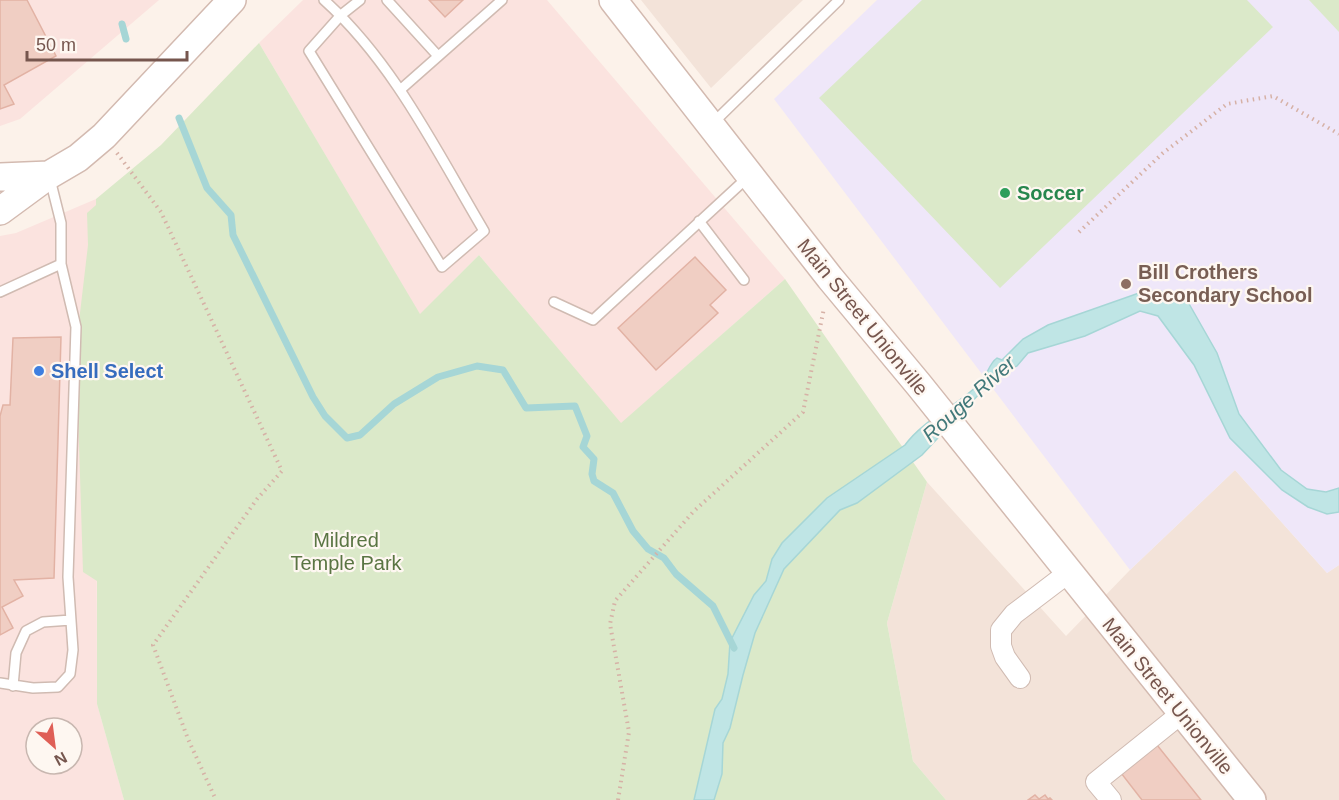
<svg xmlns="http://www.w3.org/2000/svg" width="1339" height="800" font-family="Arial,sans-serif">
<rect width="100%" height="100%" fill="#fcf2ea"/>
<path fill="#f3e3d9" d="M641,0H803L711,88Z
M1235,470L1327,573L1339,565V800H946L913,761L887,623L927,482L1066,636L1130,570Z"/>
<path fill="#fbe3df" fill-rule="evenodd" d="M0,0H159L20,119L0,126Z
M303,0H547L785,279L621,424L479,255L420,315L259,43Z
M96,199L97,704L124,800H0V236L16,233ZM36,728H72V764H36Z"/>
<path fill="#efe7f9" d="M877,0H1339V565L1327,573L1235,470L1130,570L774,99Z"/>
<path fill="#dbe9c9" d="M922,0H1247L1273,27L1000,288L819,98Z
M1309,0H1339V32Z
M259,43L420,314L479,255L621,423L785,279L927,482L887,623L913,761L946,800H124L97,704V581L83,572L76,347L88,245L87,213L96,205V199L161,145Z"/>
<path fill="#bfe5e5" stroke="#a6d6d6" stroke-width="1.5" d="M1158,290L1188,302L1217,353L1239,414L1281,470L1307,489L1326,492L1339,488V512L1327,514L1308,507L1282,490L1230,438L1194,365L1158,316L1140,311L1085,336L1028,353L1017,366L996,376L922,455L857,503L840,510L784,569L755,633L743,675L730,728L723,743L722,774L714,800H694L715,709L722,699L728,674L730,642L754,595L766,581L772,559L782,543L827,498L905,445C924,419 956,407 979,384C988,376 988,364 997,358L1002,360L1023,339L1048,325L1139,293Z"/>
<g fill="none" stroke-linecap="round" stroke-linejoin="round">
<path stroke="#a6d6d6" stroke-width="7" d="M122,24L126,39
M179,118L207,188L231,215L233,235L313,397L325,416L347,438L360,435L394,404L438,377L477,366L503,370L526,408L575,406L587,436L583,447L594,459L592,474L594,481L613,493L633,531L648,549L664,558L676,574L713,606L734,648"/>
</g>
<path fill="#f0cec3" stroke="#e2b2a4" stroke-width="1.5" d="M0,0H27L56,56L4,85L14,104L0,109Z
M429,0H463L445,17Z
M695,257L726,290L710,305L718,313L656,370L618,328Z
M61,337L54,578L14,580L23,596L2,607L13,628L0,635V416L3,405H10L13,338Z
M1157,745L1201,800H1142L1121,773Z
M1035,795L1039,799L1045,795L1048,799L1050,798L1052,800H1028Z"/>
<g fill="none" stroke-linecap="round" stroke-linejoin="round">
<g stroke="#d0bbb2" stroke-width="12">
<path id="lane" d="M324,0C394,63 437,152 484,231L442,267L309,51L341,15L360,0
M387,0L438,56
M400,90L502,0
M712,124L839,0
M699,221L744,280
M0,292L61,264V223L50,179
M554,302L593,320L748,177
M0,683L33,688L58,687L70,674L73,650L68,577L76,327L61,264
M13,686L16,653L26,631L43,622L71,620"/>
</g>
<g stroke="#d0bbb2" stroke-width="22">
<path id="street" d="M1020,678L1005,657L1001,646V630L1014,614L1068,573
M1111,800L1096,782L1182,713"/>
</g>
<g stroke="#d3bab0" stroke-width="30">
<path id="secondary" d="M613,0L830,278L919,385L1252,800
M0,177L49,175
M0,211L49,175L78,158L104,136L232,0"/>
</g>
<path stroke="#d6b1a6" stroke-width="4" stroke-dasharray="1.5 4.5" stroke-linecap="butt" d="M117,153L161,212L282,471L257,499L153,645L188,739L216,800
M1079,232L1163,153L1227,104L1273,96L1339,134
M618,800L629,732L610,624L615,601L693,512L803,412L824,308"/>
<use href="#lane" stroke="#fff" stroke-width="9"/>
<use href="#street" stroke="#fff" stroke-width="20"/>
<use href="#secondary" stroke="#fff" stroke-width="27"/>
</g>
<circle fill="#2e9e5b" stroke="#fef7f1" stroke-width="2" cx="1005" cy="193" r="6"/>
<circle fill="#8d6e63" stroke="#fef7f1" stroke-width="2" cx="1126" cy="284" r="6"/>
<circle fill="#3f7fe0" stroke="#fef7f1" stroke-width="2" cx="39" cy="371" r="6"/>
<g text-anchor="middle" stroke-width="4.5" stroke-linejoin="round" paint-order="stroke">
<g font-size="20" font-weight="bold" fill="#27864d" stroke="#fef7f1" text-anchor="start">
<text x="1017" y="200">Soccer</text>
</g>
<g font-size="20" font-weight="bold" fill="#785e54" stroke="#fef7f1" text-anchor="start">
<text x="1138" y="279">Bill Crothers<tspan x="1138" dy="23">Secondary School</tspan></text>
</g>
<g font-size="20" fill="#76564e" stroke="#fef7f1">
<text transform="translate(863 317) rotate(51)" y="7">Main Street Unionville</text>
<text transform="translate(1168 696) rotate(51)" y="7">Main Street Unionville</text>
</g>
<g font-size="20" font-weight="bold" fill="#366cbe" stroke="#fef7f1" text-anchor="start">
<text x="51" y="378">Shell Select</text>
</g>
<g font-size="20" fill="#5a7543" stroke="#fef7f1">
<text x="346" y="547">Mildred<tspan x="346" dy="23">Temple Park</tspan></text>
</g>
<g font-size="21" font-style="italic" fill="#42797a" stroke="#fef7f1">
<text transform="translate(969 399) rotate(-42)" y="7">Rouge River</text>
</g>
</g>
<g transform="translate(54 746) rotate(152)"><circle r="28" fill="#fef7f1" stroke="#c8b7b0" stroke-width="1.5"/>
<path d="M0-4.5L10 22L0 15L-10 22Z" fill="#df5f56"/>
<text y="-9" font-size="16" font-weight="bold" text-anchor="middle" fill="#76564e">N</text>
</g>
<path d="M27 51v9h160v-9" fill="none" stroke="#76564e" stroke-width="3"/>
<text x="36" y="51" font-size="18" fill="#76564e" stroke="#fef7f1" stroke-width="4.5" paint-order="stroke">50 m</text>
</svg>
